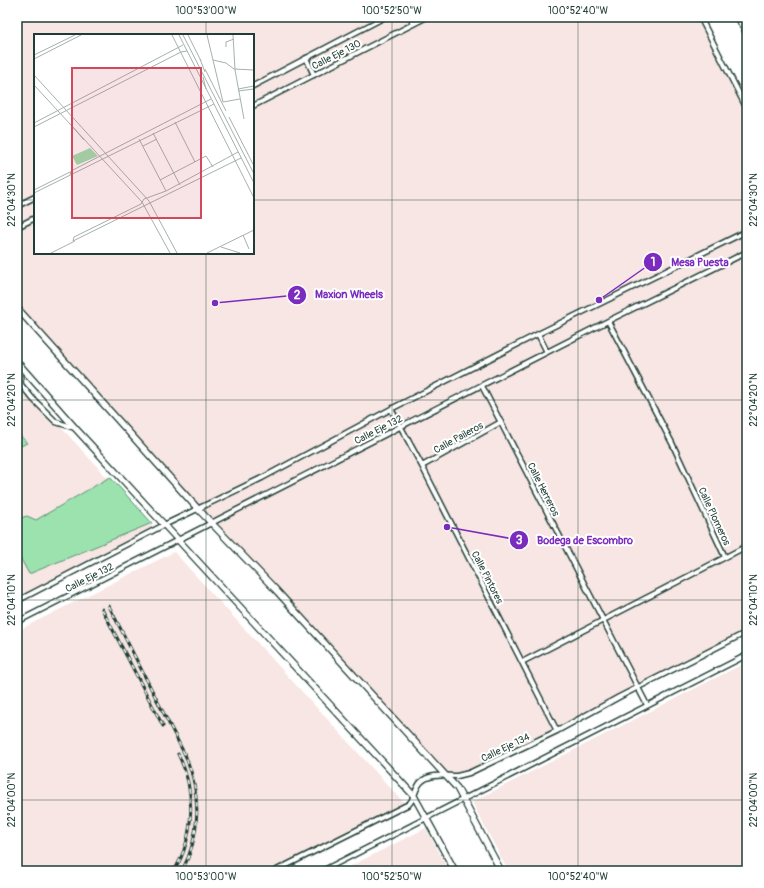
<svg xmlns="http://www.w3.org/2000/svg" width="764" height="888" font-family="Pangolin,sans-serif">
<rect width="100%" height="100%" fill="#fff"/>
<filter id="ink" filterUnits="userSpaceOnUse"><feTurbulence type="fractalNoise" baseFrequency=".025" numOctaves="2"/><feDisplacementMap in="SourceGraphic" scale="8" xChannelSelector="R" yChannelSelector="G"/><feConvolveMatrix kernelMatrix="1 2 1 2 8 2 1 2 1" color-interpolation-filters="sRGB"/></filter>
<g filter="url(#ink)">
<path fill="#f7e6e3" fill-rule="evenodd" d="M17,17H696L747,115V632L469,773L446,776L17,310ZM35,35H253V253H35Z
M17,379L153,528L17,597Z
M174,552L405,804L273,871H17V631Z
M747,662V871H508L472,802Z
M426,828L449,871H341Z"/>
<path fill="#9be2af" stroke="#5d9072" d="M17,432L27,443L17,448Z
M110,477L152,523L29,574L17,552V519L27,516L36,520Z"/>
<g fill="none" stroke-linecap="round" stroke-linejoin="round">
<g stroke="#1f3d34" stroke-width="7">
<path id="street" d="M411,17L413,24
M700,17L747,109
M306,58L314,75
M253,86L385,17
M253,106L427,17
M17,206L35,197
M17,227L35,218
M608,321L672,443L725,557
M538,334L547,352
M19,365L21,385
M17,380L33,399L56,422L75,428
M482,386L647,705
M391,409L422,466L557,731
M422,466L501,422
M17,601L164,525L262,478L391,409L538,334L747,231
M17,622L608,321L747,252
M522,662L747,546
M275,871L409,804C415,798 415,788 421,782C430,773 445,776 457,776C461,775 465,774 469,773L557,731L619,697L747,632
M322,871L747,655"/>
</g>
<g stroke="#1f3d34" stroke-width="8">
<path id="secondary" d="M738,17L747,34
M17,308L198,509L274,588L446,776L457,788L501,871
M17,362L76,429L414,796L455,871"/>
</g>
<use href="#street" stroke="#fff" stroke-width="4"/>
<use href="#secondary" stroke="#fff" stroke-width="5.5"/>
<g stroke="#1f3d34" stroke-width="3">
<path id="rail" d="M109,606L186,757C201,794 201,835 182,871
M102,609L163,726
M174,871C195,837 196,789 178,754"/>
</g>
<use href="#rail" stroke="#fff" stroke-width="1.5" stroke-dasharray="4.5" stroke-linecap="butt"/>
</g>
</g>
<path fill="none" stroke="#1f3d34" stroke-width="1" stroke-opacity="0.45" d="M19,17V871M206,17V35M392,17V871M578,17V871M17,200H35M253,200H747M206,253V871M17,400H747M17,600H747M17,800H747"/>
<g text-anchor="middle" stroke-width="4" stroke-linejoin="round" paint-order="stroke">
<g font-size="10" fill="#1f3d34" stroke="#fff">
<text transform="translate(336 54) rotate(-27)" y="4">Calle Eje 130</text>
<text transform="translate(378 429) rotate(-27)" y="4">Calle Eje 132</text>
<text transform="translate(458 437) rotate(-29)" y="4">Calle Paileros</text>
<text transform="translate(544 489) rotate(63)" y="4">Calle Herreros</text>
<text transform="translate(715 516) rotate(65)" y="4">Calle Plomeros</text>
<text transform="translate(89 577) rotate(-27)" y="4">Calle Eje 132</text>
<text transform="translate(488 577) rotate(63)" y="4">Calle Pintores</text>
<text transform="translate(505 747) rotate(-26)" y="4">Calle Eje 134</text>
</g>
</g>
<g transform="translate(34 34)">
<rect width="220" height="220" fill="#fff"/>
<path d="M56,114L64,122L43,131L38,122Z" fill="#9be2af"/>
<path fill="none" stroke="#a5b1ae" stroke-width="1" d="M138,1L220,164M145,1L220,149M149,1L220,140M154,1L167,27M173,1L189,68M199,1L201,36L210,85M192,13V8L200,5M0,21L41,1M0,25L47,1M166,25L171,38M179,26L192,29L200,35L220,36M171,35L192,77M0,41L115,167L143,219M169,43L172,55M0,51L108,168L136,219M204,55L220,52M204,57L220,55M189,68L206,65M195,83L220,132M141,88L161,128M0,89L149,11M38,92L50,106M0,93L147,18L153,17M119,99L146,151M105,105L132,157M109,112L123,105M36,141L37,137L177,65M126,146L172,122L179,133M0,156L36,138M0,159L180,70M209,201L215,215M39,207L40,203L107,170L110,165L132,157L204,118M39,207L207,124M187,213L206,219M17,219L41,207M173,219L220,196"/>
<path fill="#d1495b" fill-opacity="0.15" stroke="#d1495b" stroke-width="2" d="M38,34H167V184H38Z"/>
<rect width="220" height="220" fill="none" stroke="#1f3d34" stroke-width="2"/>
</g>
<path fill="none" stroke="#7b2cbf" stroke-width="1.5" d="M599 300L653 262M215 303L297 295M447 527L519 540"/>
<g fill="#7b2cbf" stroke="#fff" stroke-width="1.5">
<circle cx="599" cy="300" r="4"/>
<circle cx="215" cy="303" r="4"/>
<circle cx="447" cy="527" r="4"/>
<circle cx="653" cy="262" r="10"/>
<circle cx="297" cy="295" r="10"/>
<circle cx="519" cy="540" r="10"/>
</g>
<g font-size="12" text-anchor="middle" font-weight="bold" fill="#fff">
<text x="653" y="266">1</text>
<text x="297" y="299">2</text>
<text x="519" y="544">3</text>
</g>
<g font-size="11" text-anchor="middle" font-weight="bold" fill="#7b2cbf" stroke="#fff" stroke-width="4" stroke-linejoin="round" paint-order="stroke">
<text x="700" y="266">Mesa Puesta</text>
<text x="349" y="298">Maxion Wheels</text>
<text x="585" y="544">Bodega de Escombro</text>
</g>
<rect width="764" height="888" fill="none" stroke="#fff" stroke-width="44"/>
<rect x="22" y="22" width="720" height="844" fill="none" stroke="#1f3d34" stroke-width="1.5"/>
<g font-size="10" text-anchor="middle" fill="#1f3d34">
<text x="206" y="14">100°53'00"W</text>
<text x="392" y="14">100°52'50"W</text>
<text x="578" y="14">100°52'40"W</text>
<text transform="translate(11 200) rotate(-90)" y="4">22°04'30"N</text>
<text transform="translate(753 200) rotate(-90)" y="4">22°04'30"N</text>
<text transform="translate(11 400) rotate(-90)" y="4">22°04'20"N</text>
<text transform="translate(753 400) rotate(-90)" y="4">22°04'20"N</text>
<text transform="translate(11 600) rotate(-90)" y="4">22°04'10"N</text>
<text transform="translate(753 600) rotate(-90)" y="4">22°04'10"N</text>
<text transform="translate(11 800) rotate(-90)" y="4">22°04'00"N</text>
<text transform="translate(753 800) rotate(-90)" y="4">22°04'00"N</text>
<text x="206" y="880">100°53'00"W</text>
<text x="392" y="880">100°52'50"W</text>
<text x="578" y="880">100°52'40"W</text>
</g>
</svg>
